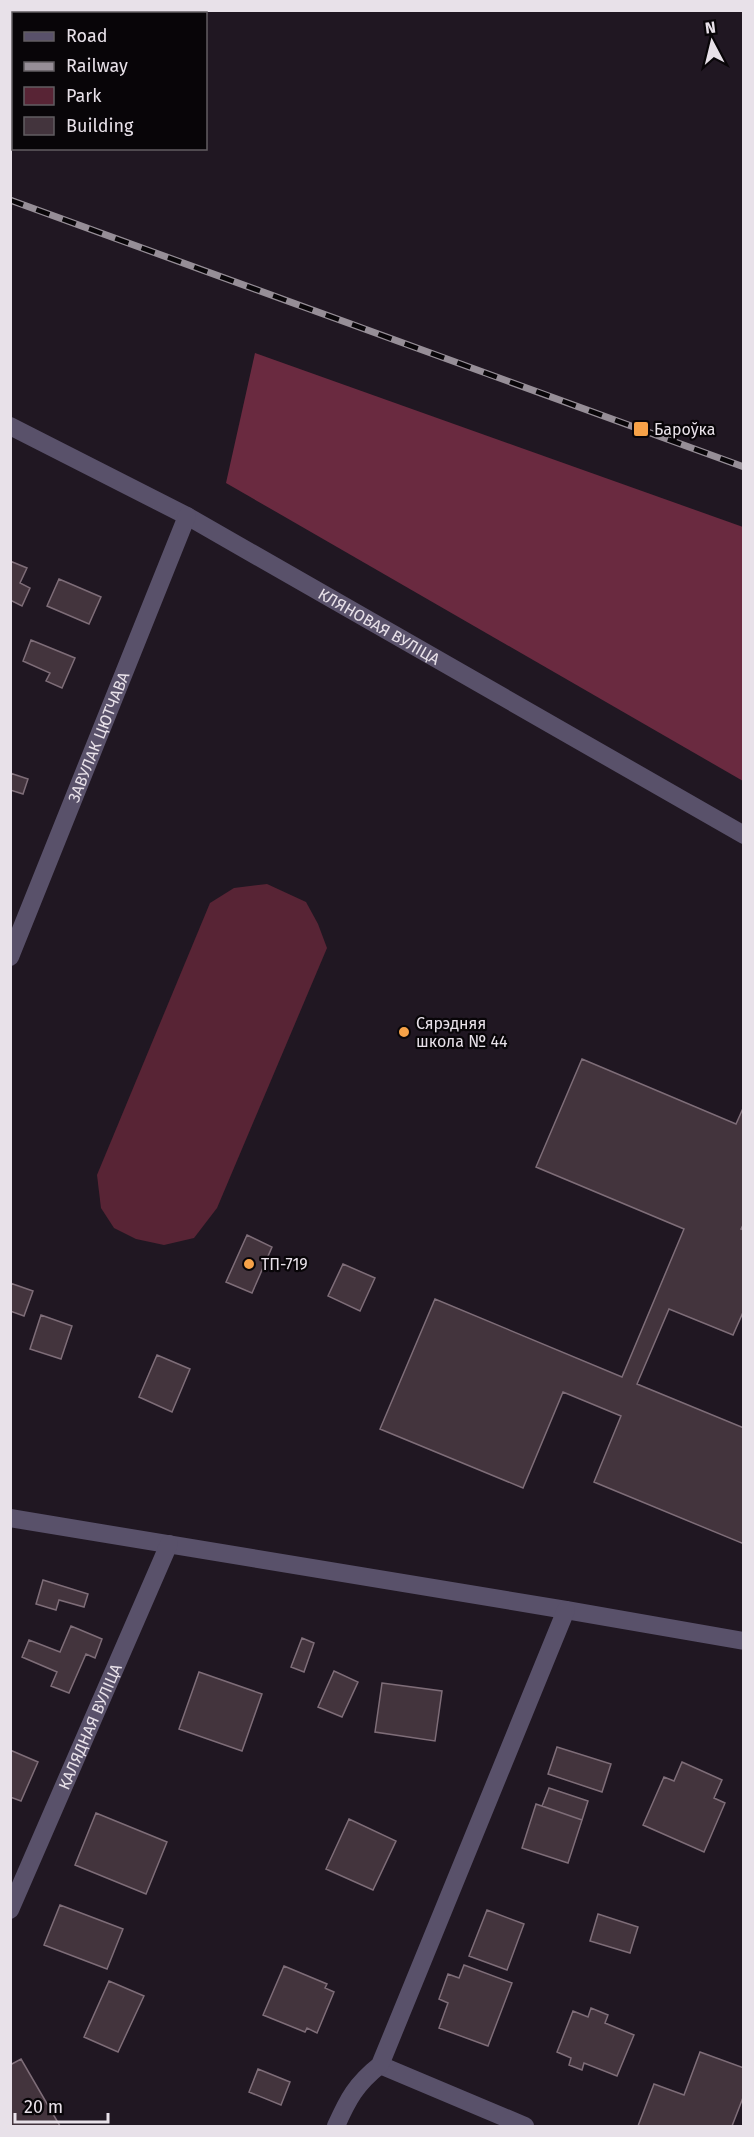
<svg xmlns="http://www.w3.org/2000/svg" width="754" height="2137" font-family="'Fira Sans',sans-serif">
<rect width="100%" height="100%" fill="#201722"/>
<path fill="#582435" d="M267,884L306,902L318,924L327,948L217,1208L194,1238L164,1245L136,1239L114,1228L101,1208L97,1175L210,903L234,888Z"/>
<path fill="#6a2a40" d="M255,353L743,527V781L226,483Z"/>
<path fill="#43343d" stroke="#7e6d78" stroke-width="1.5" d="M10,561L27,568L20,583L30,588L22,606L10,600Z
M59,579L101,597L89,624L47,606Z
M31,640L75,658L62,688L46,681L50,673L23,661Z
M10,773L28,779L23,794L10,790Z
M582,1059L736,1124L744,1106V1223L741,1229L744,1230V1310L733,1335L669,1309L637,1384L744,1428V1544L594,1482L621,1416L563,1392L523,1488L380,1429L435,1299L622,1377L684,1229L536,1167Z
M247,1235L272,1247L252,1293L226,1282Z
M343,1264L375,1278L360,1311L328,1296Z
M10,1283L33,1291L24,1316L10,1311Z
M41,1315L72,1326L61,1359L30,1349Z
M157,1355L190,1369L172,1412L139,1397Z
M43,1580L88,1594L84,1607L59,1600L56,1610L36,1604Z
M71,1626L102,1639L95,1658L86,1654L69,1693L51,1686L57,1672L22,1657L29,1640L60,1652Z
M302,1638L314,1643L304,1672L291,1667Z
M334,1671L358,1682L342,1717L318,1707Z
M199,1672L262,1694L242,1751L179,1729Z
M382,1683L442,1691L435,1741L375,1732Z
M557,1747L611,1764L602,1792L548,1774Z
M10,1750L38,1762L21,1801L10,1797Z
M682,1762L722,1780L714,1798L725,1803L704,1852L643,1825L664,1777L674,1781Z
M549,1788L588,1801L582,1820L542,1806Z
M536,1804L582,1820L568,1863L522,1848Z
M96,1813L167,1842L146,1894L75,1865Z
M349,1819L396,1841L373,1890L326,1869Z
M60,1905L123,1929L107,1969L44,1945Z
M487,1910L524,1924L507,1970L469,1956Z
M598,1914L638,1927L630,1953L590,1941Z
M464,1965L512,1983L488,2046L439,2028L448,2003L439,1999L448,1974L459,1978Z
M284,1966L327,1984L325,1988L334,1992L317,2033L307,2028L305,2032L263,2015Z
M109,1981L144,1996L118,2052L84,2037Z
M591,2008L608,2015L605,2023L634,2035L617,2076L584,2063L582,2070L569,2065L571,2058L557,2052L573,2011L588,2017Z
M700,2052L744,2068V2095L732,2126H638L654,2084L684,2095Z
M21,2059L60,2126H10V2065Z
M258,2069L290,2082L281,2105L249,2092Z"/>
<g fill="none" stroke-linecap="round" stroke-linejoin="round">
<g stroke="#59516a" stroke-width="18">
<path id="s1" d="M10,426L187,516L744,835"/>
<path id="s2" d="M10,957L187,516"/>
<path d="M10,1518L566,1610L744,1641"/>
<path id="s3" d="M10,1910L169,1544"/>
<path d="M380,2065L525,2126"/>
<path d="M336,2126C348,2099 356,2084 380,2065L566,1610"/>
</g>
<g stroke="#968e97" stroke-width="7">
<path id="rail" d="M10,200L744,467"/>
</g>
<use href="#rail" stroke="#080508" stroke-width="4.5" stroke-dasharray="14" stroke-linecap="butt"/>
</g>
<g fill="#f6a248" stroke="#080508" stroke-width="2">
<rect x="633" y="421" width="16" height="16" rx="3"/>
<circle cx="404" cy="1032" r="6"/>
<circle cx="249" cy="1264" r="6"/>
</g>
<g text-anchor="middle" stroke-width="4.5" stroke-linejoin="round" paint-order="stroke">
<g font-size="16" fill="#e8e1e9" stroke="#080508" text-anchor="start">
<text x="654" y="435">Бароўка</text>
<text x="416" y="1029">Сярэдняя<tspan x="416" dy="18">школа № 44</tspan></text>
<text x="261" y="1270">ТП-719</text>
</g>
<g font-size="16" fill="#e8e1e9" stroke="#080508">
<text dy="6" stroke="none"><textPath href="#s1" startOffset="420">КЛЯНОВАЯ ВУЛІЦА</textPath></text>
<text dy="6" stroke="none"><textPath href="#s2" startOffset="237">ЗАВУЛАК ЦЮТЧАВА</textPath></text>
<text dy="6" stroke="none"><textPath href="#s3" startOffset="200">КАЛЯДНАЯ ВУЛІЦА</textPath></text>
</g>
</g>
<rect width="754" height="2137" fill="none" stroke="#e8e1e9" stroke-width="24"/>
<rect x="12" y="12" width="195" height="138" fill="#080508" stroke="#625d62" stroke-width="1.5"/>
<rect x="24" y="32" width="30" height="9" fill="#59516a" stroke="#625d62" stroke-width="1.5"/>
<text x="66" y="42" font-size="18" fill="#e8e1e9">Road</text>
<rect x="24" y="62" width="30" height="9" fill="#968e97" stroke="#625d62" stroke-width="1.5"/>
<text x="66" y="72" font-size="18" fill="#e8e1e9">Railway</text>
<rect x="24" y="87" width="30" height="18" fill="#582435" stroke="#625d62" stroke-width="1.5"/>
<text x="66" y="102" font-size="18" fill="#e8e1e9">Park</text>
<rect x="24" y="117" width="30" height="18" fill="#43343d" stroke="#625d62" stroke-width="1.5"/>
<text x="66" y="132" font-size="18" fill="#e8e1e9">Building</text>
<g transform="translate(712 42) rotate(353)" stroke="#080508" stroke-width="4.5" paint-order="stroke">
<path d="M0-4.5L10 22L0 15L-10 22Z" fill="#e8e1e9"/>
<text y="-9" font-size="16" font-weight="bold" text-anchor="middle" fill="#e8e1e9">N</text>
</g>
<path d="M15 2113v9h93v-9" fill="none" stroke="#e8e1e9" stroke-width="3"/>
<text x="24" y="2113" font-size="18" fill="#e8e1e9" stroke="#080508" stroke-width="4.5" paint-order="stroke">20 m</text>
</svg>
